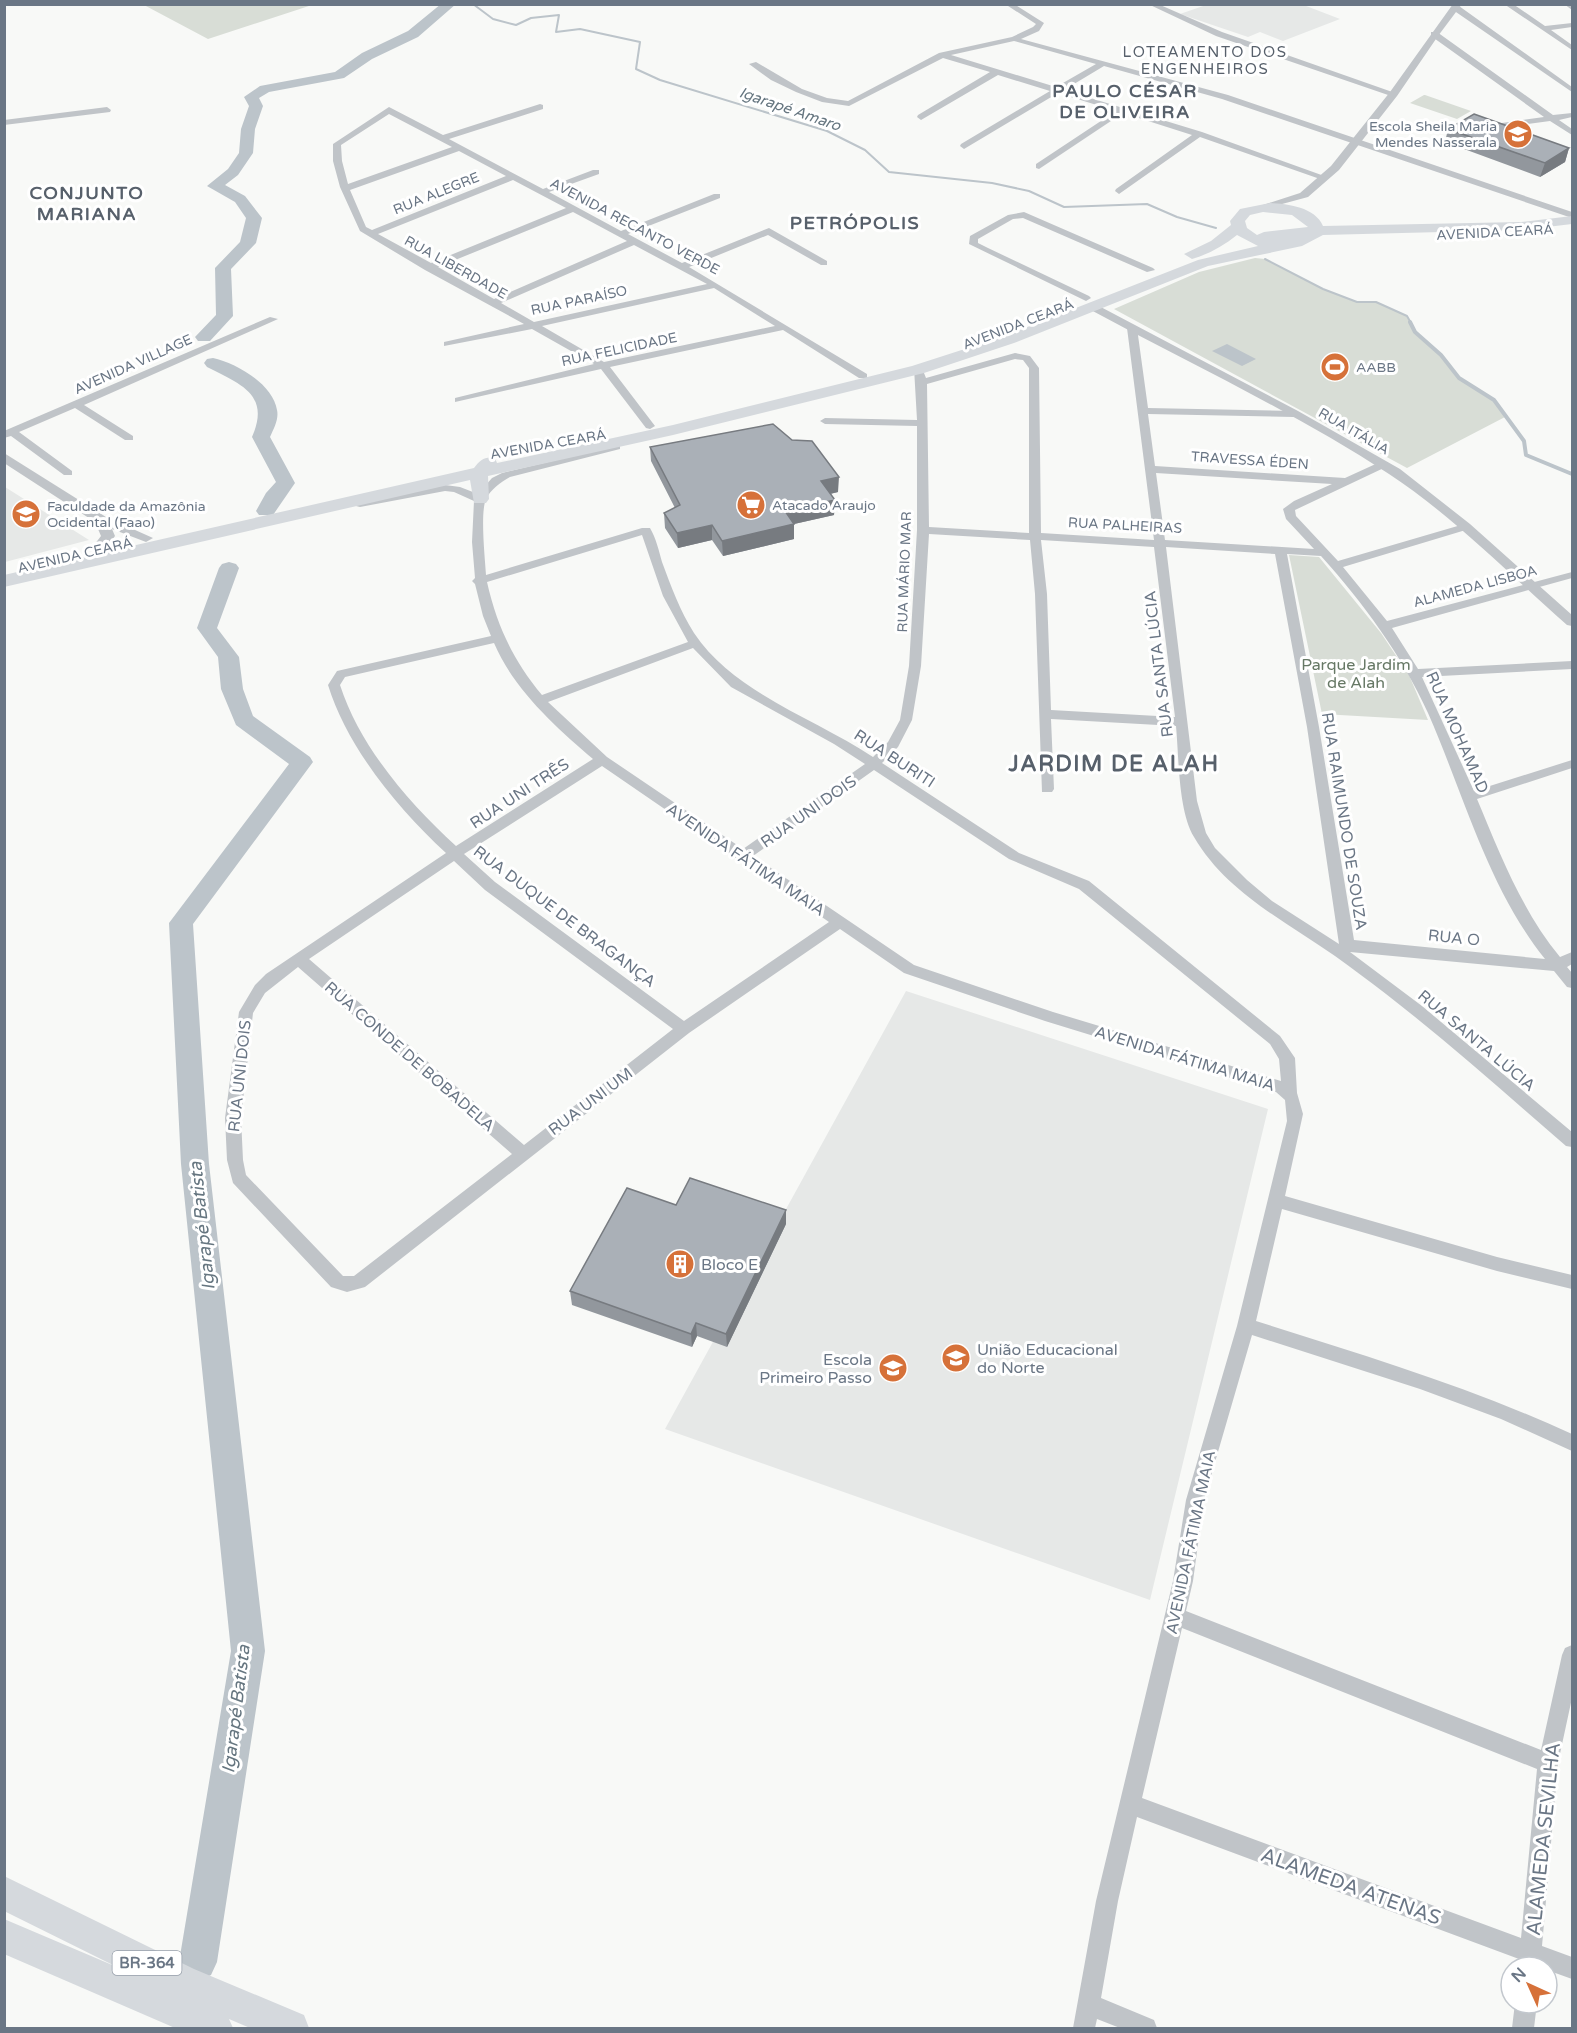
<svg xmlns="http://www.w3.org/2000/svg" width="1577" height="2033" font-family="'Varela Round',sans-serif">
<rect width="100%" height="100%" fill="#f8f9f7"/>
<path fill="#e6e8e7" d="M1301,4L1340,19L1283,41L1260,32L1248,37L1180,14L1206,5Z
M4,487H5L89,540L5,562Z
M906,991L1268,1109L1150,1600L665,1429Z"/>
<path fill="#d8ddd6" d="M144,5H312L208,39Z
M1424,95H1425L1471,111L1457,119L1410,103Z
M1255,258L1265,259L1323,289L1357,302H1376L1407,316L1415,332L1441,355L1459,378L1494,400L1505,417L1407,468L1114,309L1199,272Z
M1289,555L1319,557L1381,633L1409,675L1428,720L1322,714Z"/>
<path fill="#bcc4ca" d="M1227,344L1256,359L1242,366L1212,351Z"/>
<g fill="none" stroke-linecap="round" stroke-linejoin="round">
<path stroke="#bcc4ca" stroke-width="2" d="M473,4L493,19L516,25L531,18L559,15L556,32L580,29L640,42L636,69L660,80L827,131L865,150L889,172L992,183L1029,191L1064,207L1147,204L1177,217L1216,228
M1265,259L1323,289L1357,302H1376L1407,316L1411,323"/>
<path stroke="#bcc4ca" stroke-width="4" d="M1410,322L1415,332L1441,355L1459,378L1494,400L1524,441L1526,455L1572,474"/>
<path fill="#bcc4ca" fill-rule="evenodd" d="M441,4H456L418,37L372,59L344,78L269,92L259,98L263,106L255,129L253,153L238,175L225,185L245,196L262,218L256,243L231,269L233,316L210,341H198L195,337L216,315L215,268L240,242L246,218L235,202L207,186L228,169L239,153L241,129L249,106L244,97L260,86L335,72L362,53L408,31Z
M213,358C236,363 273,384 277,410C279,419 274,428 270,437L295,483L273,515H259L256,511L266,493L276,482L252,437C271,394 240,384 207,367L204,363L207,359Z
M229,562L236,564L239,568L217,628L239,657L243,689L253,716L310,757L313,762L193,924L209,1164L265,1651L217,1962L211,1975L198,1981L185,1975L179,1962L231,1651L181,1164L169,923L289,764L236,725L221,689L218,657L197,628L219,568L222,564Z"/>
<path fill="#c0c4c8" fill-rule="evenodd" d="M1005,4H1014L1044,23L1039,31L1021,39L1228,95L1572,212V218L1222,99L1104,66L1064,90L1202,132L1327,177L1320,179L1200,137L1119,194L1115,191L1116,189L1192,135L1123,113L1039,169L1036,168V164L1116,111L1058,93L964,149L960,146L961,144L1050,91L998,75L921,120L917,117L918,115L990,72L943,58L849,106L822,102L796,92L771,80L749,64L756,62L802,89L827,98L848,101L939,53L1012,37L1033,27L1036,24ZM1014,41L1096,64L1056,87L951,55Z
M1148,4H1158L1222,32L1398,94L1391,96L1216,36Z
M1504,4H1513L1545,26L1572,23V27L1551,30L1572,45V50Z
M1564,4H1572V10Z
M1453,6H1459L1572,87V92L1453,10Z
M1431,32H1437L1553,115L1572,113V117L1559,120L1572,129V135L1550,121L1492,129V125L1495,124L1544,117L1431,36Z
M540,104L543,105V109L449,139L543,189L593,170H599V174L549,192L621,231L714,194H720V198L628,234L682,263L769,228L827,261V265H821L768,235L689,267L867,374V378H859L783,330L610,367L655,426L650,429L646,428L601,369L455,402V398L594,364L532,329L444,346V342L524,324L425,270L360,231L340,187L333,161V144L389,107L443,135ZM389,114L452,147L348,184L342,161L341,145ZM459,151L506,176L372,230L366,227L350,190ZM513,180L566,208L431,263L378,234ZM573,212L627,241L494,299L438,267ZM634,245L707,284L534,322L501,303ZM714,288L775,326L604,362L542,326Z
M107,107L111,110L110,112L4,125V120Z
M1024,212L1153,268L1155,270L1147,272L1023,218L1013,219L978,239V243L988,248L1089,296L1091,298L1086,301L969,244L970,236L1008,215Z
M270,317L278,319L84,405L133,436V440H125L75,408L19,432L72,471V475H64L11,436L4,438V431Z
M1132,325L1137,328L1148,408L1294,411L1299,414L1294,417L1148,414L1155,466L1345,478L1380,462H1388V466L1295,510L1296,516L1338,561L1461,525H1469V529L1343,567L1387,621L1572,572V578L1392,628L1418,669L1572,661V669L1422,677L1474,791L1572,760V768L1477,799C1500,854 1522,911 1560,957L1572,952V964L1567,967L1572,973V988L1567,987L1554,971L1350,952L1422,1006L1572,1132V1147L1566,1146C1507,1095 1448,1042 1386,994C1369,981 1352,968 1335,956C1285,921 1226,892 1194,837C1178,810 1179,758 1176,726L1051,719L1054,789L1052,792H1042L1035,594L1030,540L929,534L921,666L912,720L898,747L882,763L1019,853L1089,881L1280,1036L1295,1058L1297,1093L1303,1114L1285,1196L1497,1257L1572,1275V1289L1497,1271L1282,1209L1256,1321C1363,1355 1470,1387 1572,1434V1451L1501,1419L1420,1389L1252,1335L1204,1500L1193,1581L1186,1611L1541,1750L1562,1655L1565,1648L1572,1645V1698L1558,1763L1542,1946L1572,1957V1979L1547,1970V1967H1518L1519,1959L1137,1817L1118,1901L1101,1998L1154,2020L1157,2028H1120L1097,2019L1095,2028H1073L1096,1901L1173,1581L1186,1500L1237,1326L1287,1121L1285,1100L1276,1092L1045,1021L904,973L840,929L689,1033L365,1287L347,1292L331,1287L233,1183L227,1160L225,1118L239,1012L255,985L266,974L446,853C398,809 347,747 328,685L337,671L491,636L483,616L475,584L472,581L475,578L472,542L474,501L454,492L445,491L360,507L356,506V502L445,485L460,487L478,494L492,478L502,473L620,445V449L510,477C501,482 490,490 486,499C480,513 485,558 486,575L642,528H650C656,538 659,551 662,562C671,586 680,611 694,633C734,693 814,718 873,757L888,742L900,720L909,666L917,530V426L825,424L820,421L825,418L917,420L914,368H922L926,378L1015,353L1030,356L1039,368L1041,533L1154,540L1127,328ZM1015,359L1023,360L1029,368V533L929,527L927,384ZM1156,473L1332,484L1294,501L1283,509L1286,519L1314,549L1165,540ZM642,535L663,596L688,642L542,695C513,660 497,626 487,582ZM1041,540L1154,547L1175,717L1051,710L1047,594ZM1166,547L1275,554L1307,727L1339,944L1272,901L1247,880L1215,848L1206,833L1197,801ZM1287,554L1321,556C1364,604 1401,654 1428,713C1464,795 1488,888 1545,959L1354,940L1319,727ZM494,643C514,690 556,727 593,759L456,846C409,803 360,747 340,685L345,677ZM693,648L731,687L834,744L865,764L743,849L607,757L548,702ZM602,766L829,922L684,1021L495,882L464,854ZM874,770L1009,859L1079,889L1270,1044L1279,1059L1281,1081L1053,1012L914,965L753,856ZM454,861L485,890L673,1029L524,1145L309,959ZM298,967L512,1154L354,1276H343L246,1175L243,1160L241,1118L253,1013L265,993ZM1182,1628L1537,1769L1521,1938L1142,1798Z
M1515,2003H1537L1534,2028H1512Z"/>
<path fill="#c0c4c8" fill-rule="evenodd" d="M1453,4H1462L1438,36L1397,96L1339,170L1308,197L1263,209V205L1300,193L1331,166L1390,92Z
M1089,305H1097L1298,411L1400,469L1470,524L1572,615V626L1567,625C1510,575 1453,516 1389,474C1294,412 1189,363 1089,309Z
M4,453L106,517L153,538L146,542L112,529L115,536L103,552H93L91,549L101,536L95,522L4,463Z"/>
<path fill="#d5d9dd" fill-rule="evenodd" d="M1270,203C1288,204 1315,207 1323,226L1521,222L1572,216V224L1521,230L1323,235L1302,246L1208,266L1014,343L924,373L673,435L488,476L489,499L486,503H474L470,480L4,587V575L474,468C480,460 485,456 495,458L497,463L673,425L912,366L1002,337L1198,260L1258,246L1237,235C1223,246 1209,254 1192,259L1184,254L1211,241L1231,225L1230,221L1240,209ZM1263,212L1292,215L1308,227L1264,232L1257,235L1247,228L1245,221L1250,215Z
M4,1876L194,1969L304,2015L309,2028H250L229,2019L233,2028H175L4,1954V1919L117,1967L4,1911Z"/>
</g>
<path fill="#92979d" d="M1448,129L1569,148L1565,162L1540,177L1445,142Z
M650,447L838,492L830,494L835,500L834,515L794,524V539L723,556L712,540L678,548L665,528L664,513L675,508L651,461Z
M786,1224L727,1347L697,1336L692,1347L572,1305L570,1291Z"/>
<path fill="#777b80" d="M1569,148L1565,162L1540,177L1545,163Z
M839,477L838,492L821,496V481Z
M835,500L834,515L794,524V539L723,556L722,541L785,511Z
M712,525V540L678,548L677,533Z
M786,1210V1224L727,1347L726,1334Z
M696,1323L697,1336L692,1347L691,1334Z"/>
<path fill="#aab0b7" stroke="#777b80" stroke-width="1.5" d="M1474,114L1569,148L1545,163L1448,129Z
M773,424L792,440L812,441L839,477L821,481L835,500L785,511L794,524L722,541L712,525L677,533L664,513L680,505L650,447Z
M690,1178L786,1210L726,1334L696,1323L691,1334L570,1291L627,1188L676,1205Z"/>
<defs>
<g id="school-disc" transform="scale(1.5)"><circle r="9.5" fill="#d67139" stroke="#fff"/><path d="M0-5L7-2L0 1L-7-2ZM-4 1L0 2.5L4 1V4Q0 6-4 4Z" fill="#fff"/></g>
<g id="stadium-disc" transform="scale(1.5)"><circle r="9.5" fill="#d67139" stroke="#fff"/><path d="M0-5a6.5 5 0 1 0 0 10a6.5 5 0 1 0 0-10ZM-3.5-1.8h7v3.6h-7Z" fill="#fff"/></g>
<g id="supermarket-disc" transform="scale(1.5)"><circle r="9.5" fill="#d67139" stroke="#fff"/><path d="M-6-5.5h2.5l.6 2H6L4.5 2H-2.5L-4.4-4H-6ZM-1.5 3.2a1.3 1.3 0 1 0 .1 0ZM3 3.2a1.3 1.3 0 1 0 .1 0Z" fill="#fff"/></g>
<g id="university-disc" transform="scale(1.5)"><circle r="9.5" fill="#d67139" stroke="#fff"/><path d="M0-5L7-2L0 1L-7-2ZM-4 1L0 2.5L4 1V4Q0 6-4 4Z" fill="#fff"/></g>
<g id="building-disc" transform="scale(1.5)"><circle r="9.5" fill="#d67139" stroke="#fff"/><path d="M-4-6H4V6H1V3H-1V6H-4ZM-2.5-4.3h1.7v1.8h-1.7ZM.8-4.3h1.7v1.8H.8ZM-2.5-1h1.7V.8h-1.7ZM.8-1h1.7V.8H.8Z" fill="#fff"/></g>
</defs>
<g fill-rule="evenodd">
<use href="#school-disc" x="1518" y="134"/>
<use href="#stadium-disc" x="1335" y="367"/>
<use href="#supermarket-disc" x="751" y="505"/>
<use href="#university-disc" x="26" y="514"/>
<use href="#building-disc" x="680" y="1264"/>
<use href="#university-disc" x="956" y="1358"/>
<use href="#school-disc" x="893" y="1368"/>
</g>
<g text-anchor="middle" stroke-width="6" stroke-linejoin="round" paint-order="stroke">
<g font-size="14" fill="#6a7685" stroke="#fff" text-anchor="start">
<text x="1497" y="131" text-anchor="end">Escola Sheila Maria<tspan x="1497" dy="16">Mendes Nasserala</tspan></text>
<text x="1356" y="372">AABB</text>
<text x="772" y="510">Atacado Araujo</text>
<text x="47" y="511">Faculdade da Amazônia<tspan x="47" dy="16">Ocidental (Faao)</tspan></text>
</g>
<g font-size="14" fill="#6a7685" stroke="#fff">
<text transform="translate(436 193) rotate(-22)" y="5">RUA ALEGRE</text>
<text transform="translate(635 226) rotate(28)" y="5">AVENIDA RECANTO VERDE</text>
<text transform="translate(1495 232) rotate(-3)" y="5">AVENIDA CEARÁ</text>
<text transform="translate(456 267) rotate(29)" y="5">RUA LIBERDADE</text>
<text transform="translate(579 300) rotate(-12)" y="5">RUA PARAÍSO</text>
<text transform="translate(1018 324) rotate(-21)" y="5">AVENIDA CEARÁ</text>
<text transform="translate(619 349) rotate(-12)" y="5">RUA FELICIDADE</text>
<text transform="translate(133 364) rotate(-24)" y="5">AVENIDA VILLAGE</text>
<text transform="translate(1354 431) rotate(30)" y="5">RUA ITÁLIA</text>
<text transform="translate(548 444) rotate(-10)" y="5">AVENIDA CEARÁ</text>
<text transform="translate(1250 460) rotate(4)" y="5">TRAVESSA ÉDEN</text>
<text transform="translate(1125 525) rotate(3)" y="5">RUA PALHEIRAS</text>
<text transform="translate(75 555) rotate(-13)" y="5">AVENIDA CEARÁ</text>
<text transform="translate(904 572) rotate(-88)" y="5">RUA MÁRIO MAR</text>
<text transform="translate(1475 586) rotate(-15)" y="5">ALAMEDA LISBOA</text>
</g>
<g font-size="15" letter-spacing="1.5" fill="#57606b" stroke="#fff">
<text x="1205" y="57">LOTEAMENTO DOS<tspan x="1205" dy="17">ENGENHEIROS</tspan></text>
</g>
<g font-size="15" font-style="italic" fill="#667680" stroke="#fff">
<text transform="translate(790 109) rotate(19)" y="5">Igarapé Amaro</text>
</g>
<rect fill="#fff" stroke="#979faa" stroke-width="1.5" x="112.5" y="1951" width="69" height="24" rx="4.5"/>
<g font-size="15" font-weight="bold" fill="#6a7685">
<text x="147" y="1968">BR-364</text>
</g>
<g font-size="16" fill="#6a7685" stroke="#fff">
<text transform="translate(1158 664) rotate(-97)" y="6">RUA SANTA LÚCIA</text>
<text transform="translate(1458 732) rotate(66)" y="6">RUA MOHAMAD</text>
<text transform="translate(895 758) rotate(33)" y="6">RUA BURITI</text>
<text transform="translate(519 793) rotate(-33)" y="6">RUA UNI TRÊS</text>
<text transform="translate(808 811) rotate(-35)" y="6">RUA UNI DOIS</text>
<text transform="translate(1345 821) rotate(81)" y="6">RUA RAIMUNDO DE SOUZA</text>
<text transform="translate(746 859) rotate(34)" y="6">AVENIDA FÁTIMA MAIA</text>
<text transform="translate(565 916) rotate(37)" y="6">RUA DUQUE DE BRAGANÇA</text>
<text transform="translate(1454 937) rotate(6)" y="6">RUA O</text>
<text transform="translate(1477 1040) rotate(40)" y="6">RUA SANTA LÚCIA</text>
<text transform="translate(410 1056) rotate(41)" y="6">RUA CONDE DE BOBADELA</text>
<text transform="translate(1185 1058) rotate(17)" y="6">AVENIDA FÁTIMA MAIA</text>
<text transform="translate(239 1076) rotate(-84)" y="6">RUA UNI DOIS</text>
<text transform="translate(590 1101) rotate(-37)" y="6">RUA UNI UM</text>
<text transform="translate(1190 1542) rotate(-78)" y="6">AVENIDA FÁTIMA MAIA</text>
</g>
<g font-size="16" fill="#667865" stroke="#fff">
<text x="1356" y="670">Parque Jardim<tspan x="1356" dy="18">de Alah</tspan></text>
</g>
<g font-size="16" fill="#6a7685" stroke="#fff" text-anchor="start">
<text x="701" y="1270">Bloco E</text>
<text x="977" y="1355">União Educacional<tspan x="977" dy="18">do Norte</tspan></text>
<text x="872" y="1365" text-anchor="end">Escola<tspan x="872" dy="18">Primeiro Passo</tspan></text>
</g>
<g font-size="18" font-weight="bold" letter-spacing="1.5" fill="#57606b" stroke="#fff">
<text x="1125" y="97">PAULO CÉSAR<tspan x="1125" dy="21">DE OLIVEIRA</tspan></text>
<text x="87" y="199">CONJUNTO<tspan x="87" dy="21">MARIANA</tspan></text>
<text x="855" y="229">PETRÓPOLIS</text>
</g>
<g font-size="18" font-style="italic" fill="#667680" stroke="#fff">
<text transform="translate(202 1226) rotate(-96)" y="6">Igarapé Batista</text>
<text transform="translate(236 1709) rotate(-83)" y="6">Igarapé Batista</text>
</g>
<g font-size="20" fill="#6a7685" stroke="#fff">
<text transform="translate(1543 1839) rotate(-84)" y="7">ALAMEDA SEVILHA</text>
<text transform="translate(1351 1886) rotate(20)" y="7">ALAMEDA ATENAS</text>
</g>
<g font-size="22" font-weight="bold" letter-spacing="1.5" fill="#57606b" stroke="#fff">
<text x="1114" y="771">JARDIM DE ALAH</text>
</g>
</g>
<rect width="1577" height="2033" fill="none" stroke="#6a7685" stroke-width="12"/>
<g transform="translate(1529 1985) rotate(315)"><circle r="28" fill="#ffffff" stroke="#c3c8ce" stroke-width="1.5"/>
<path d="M0-4.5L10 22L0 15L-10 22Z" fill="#d67139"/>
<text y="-9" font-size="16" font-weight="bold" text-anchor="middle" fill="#6a7685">N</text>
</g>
</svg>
